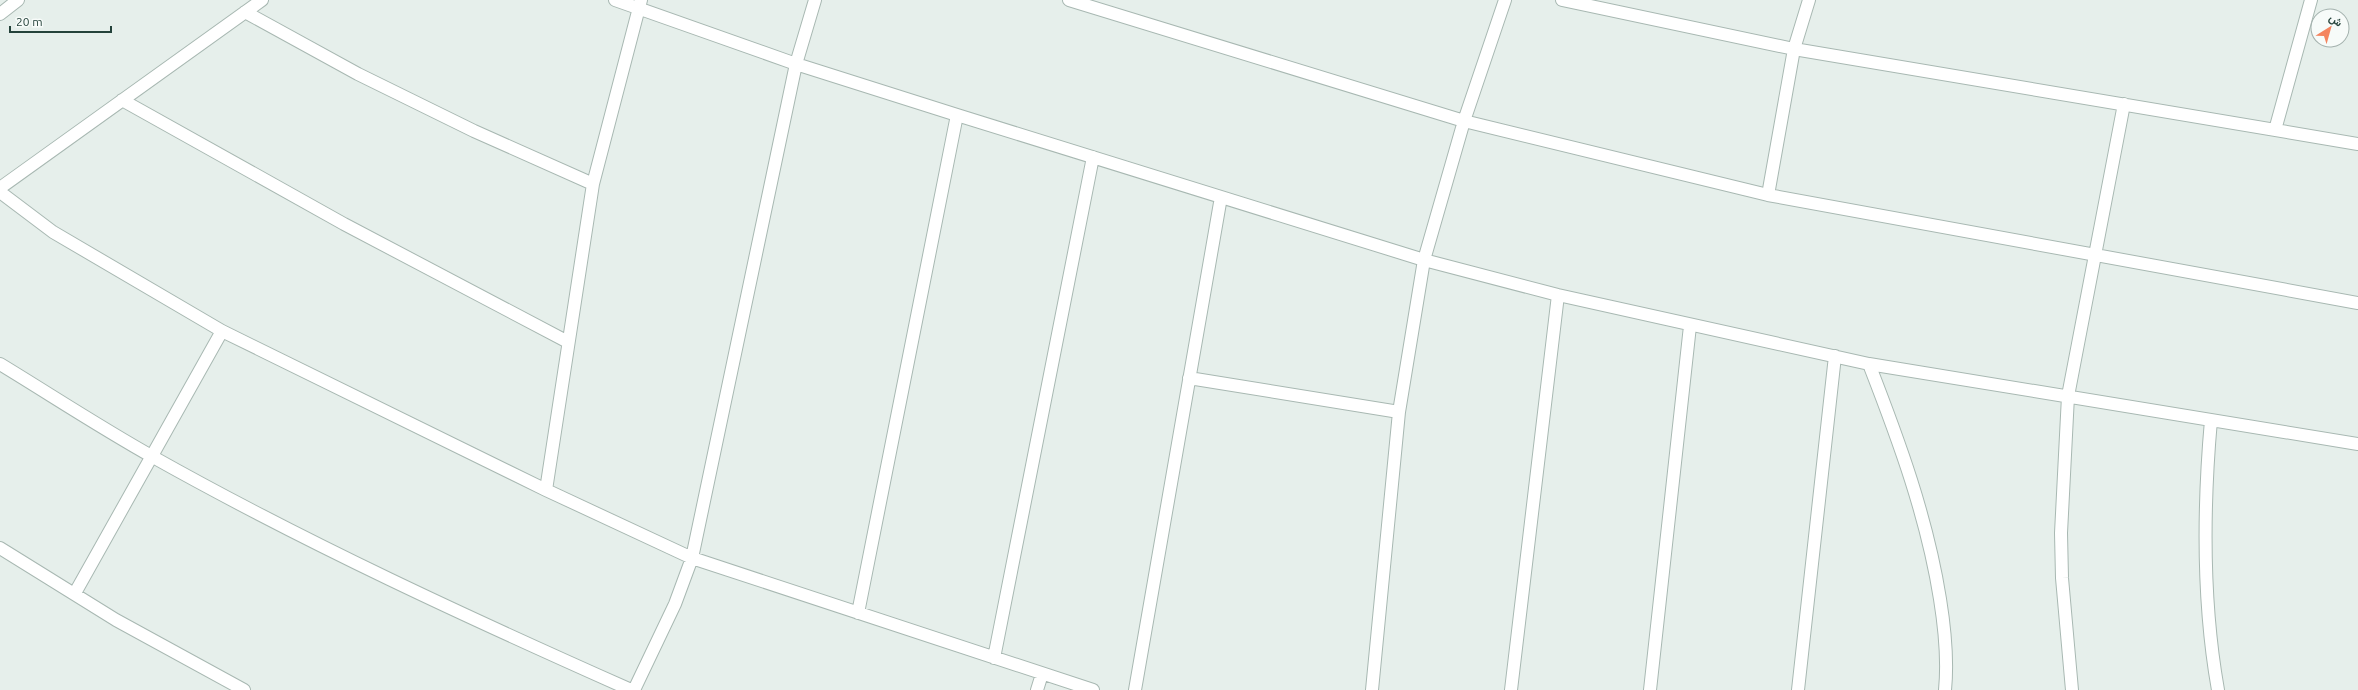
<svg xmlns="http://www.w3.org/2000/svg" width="2358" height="690" font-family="Ubuntu,Vazirmatn,sans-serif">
<rect width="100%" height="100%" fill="#e6efeb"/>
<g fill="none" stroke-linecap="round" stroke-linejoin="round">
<g stroke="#a8b8b2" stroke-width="14">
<path id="minor" d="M615,0L796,64L957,115L1424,260L1558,295L1869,364L2358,444
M1069,0L1464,121L1768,195L2358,303
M1562,0L1794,49L2358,144
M245,12L358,74L474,131L593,184
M0,14L18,0
M122,100L344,224L568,342
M2275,130L2311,0
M0,188L262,0
M0,192L53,232L222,331L546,490L692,558L1093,690
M1768,195L1794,49L1809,0
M0,364C51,395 101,428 153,457C308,544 469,618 631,690
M1869,364C1899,441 1927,517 1940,599C1945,630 1948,660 1945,690
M1189,378L1399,412
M2211,420C2203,510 2202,600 2218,690
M546,490L593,184L641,0
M0,548L116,620L244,690
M75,593L222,331
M858,613L957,115
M994,658L1093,157
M634,690L675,604L692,558L796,64L815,0
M1037,690L1042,674
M1135,690L1221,197
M1372,690L1399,412L1424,260L1464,121L1505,0
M1511,690L1558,295
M1650,690L1690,326
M1798,690L1835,356
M2072,690L2062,578L2061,533L2068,396L2124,104"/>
</g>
<use href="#minor" stroke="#fff" stroke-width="12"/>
</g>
<g transform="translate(2330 28) rotate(37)"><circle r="19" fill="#f7fbf9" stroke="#a3b1ad"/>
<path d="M0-3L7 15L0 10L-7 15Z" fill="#f4845f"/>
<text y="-6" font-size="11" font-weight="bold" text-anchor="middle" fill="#24423a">ش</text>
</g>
<path d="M10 26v6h101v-6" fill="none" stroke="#24423a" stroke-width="2"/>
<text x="16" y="26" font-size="12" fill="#24423a" stroke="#f7fbf9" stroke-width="3" paint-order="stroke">20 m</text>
</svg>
